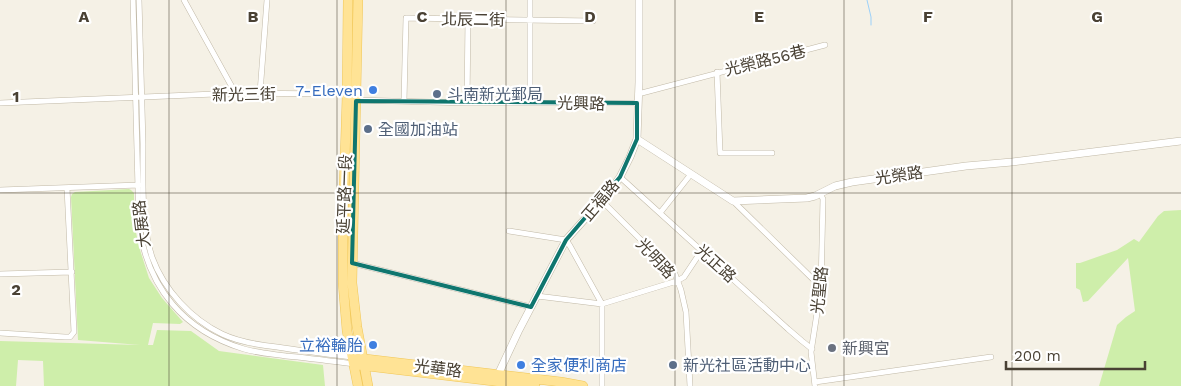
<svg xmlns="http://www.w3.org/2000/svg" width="1181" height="386" font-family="'Work Sans','Noto Sans TC',sans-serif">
<rect width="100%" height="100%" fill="#f5f1e6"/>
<path fill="#ceeeaa" d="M129,189L131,190L134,193V224L140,250L149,278L162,298L183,322L180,324L153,323L148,345H153L157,330L191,331L219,351L323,365L325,386H44L43,361L18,360L16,386H0V341L140,345L78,340L71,197L72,194L75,192Z
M1181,210V386H1099L1117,325L1126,317L1135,311L1128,258L1088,301L1083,302L1080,290L1076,288V263H1080L1117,250L1134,239L1139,242L1158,216L1164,211Z"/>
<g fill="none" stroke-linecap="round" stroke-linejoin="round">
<path stroke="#9bd0f9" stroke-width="1" d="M867,0L871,17V25"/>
<g stroke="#c1b9a7" stroke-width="6">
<path id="minor" d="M133,0L139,226C148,288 184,331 244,349C258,353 272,354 286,356C309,358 331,361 354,364
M139,0C140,48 142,96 143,144C143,178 141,225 152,257C164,290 191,319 222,334C239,342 258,345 277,347C302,351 327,354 352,357
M184,0L232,87L233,93
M530,0V102
M717,72L720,153H772
M260,93L267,0
M638,94L825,45
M355,100L467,103H637
M404,101L406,18L593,21
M0,103L239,93L337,94L348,96
M467,103L468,19
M620,177L788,329L802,341L812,349
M0,190L139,185
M602,201L675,274L681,290L686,312L690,386
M733,201L821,287
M660,213L691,174
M509,231L566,240L570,246L602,304V386
M352,263L531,307
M0,274L72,272
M537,296L602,304L677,281L684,277L702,250
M0,333L65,337H70L74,332L67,188
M815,382L991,357
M815,386L811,352L821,287L823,199L820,193"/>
</g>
<g stroke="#c1b9a7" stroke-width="8">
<path id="tertiary" d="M637,139L733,201L807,198L815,196L835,186L852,182L966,166L1012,162L1181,141
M496,379L518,332L566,240L611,190L620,177L630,157L637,139L639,82V0"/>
</g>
<g stroke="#f1c757" stroke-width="10">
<path id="primary" d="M348,0L347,95L343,220V283L347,331L358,386
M358,0L352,283L357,327L368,386
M357,358L561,382L583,386
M359,365L535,386"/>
</g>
<use href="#minor" stroke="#fff" stroke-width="5"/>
<use href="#tertiary" stroke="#fff" stroke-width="7"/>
<use href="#primary" stroke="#ffe395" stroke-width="9"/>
</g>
<path fill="none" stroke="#0f766e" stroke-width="4" stroke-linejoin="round" d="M356,101L637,103V139L620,177L566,240L531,307L352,263Z"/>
<path fill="none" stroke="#494134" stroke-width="1" stroke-opacity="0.55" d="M169,0V386M337,0V386M506,0V386M675,0V386M844,0V386M1012,0V386M0,193H1181"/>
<g fill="#3f7fe0" stroke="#fff" stroke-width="2">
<circle cx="373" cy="90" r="5"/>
<circle cx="373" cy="345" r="5"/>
<circle cx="521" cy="365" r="5"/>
</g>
<g fill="#5c6f8a" stroke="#fff" stroke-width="2">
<circle cx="437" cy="94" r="5"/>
<circle cx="368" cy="129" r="5"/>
<circle cx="673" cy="365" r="5"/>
</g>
<circle fill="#6b7280" stroke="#fff" stroke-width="2" cx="832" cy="348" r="5"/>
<g text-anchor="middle" stroke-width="4.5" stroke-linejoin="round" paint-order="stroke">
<g font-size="16" fill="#494134" stroke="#fff">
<text transform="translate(473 19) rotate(1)" y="6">北辰二街</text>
<text transform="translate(765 60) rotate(-14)" y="6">光榮路56巷</text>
<text transform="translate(244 94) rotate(-1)" y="6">新光三街</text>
<text transform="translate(581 103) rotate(1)" y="6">光興路</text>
<text transform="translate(899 175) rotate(-8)" y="6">光榮路</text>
<text transform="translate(344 194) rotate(-88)" y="6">延平路一段</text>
<text transform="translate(600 200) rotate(-50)" y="6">正福路</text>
<text transform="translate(141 224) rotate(-97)" y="6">大展路</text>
<text transform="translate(656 258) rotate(47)" y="6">光明路</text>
<text transform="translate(716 263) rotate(42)" y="6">光正路</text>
<text transform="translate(819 290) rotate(-84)" y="6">光聖路</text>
<text transform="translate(438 368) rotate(7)" y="6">光華路</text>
</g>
<g font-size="16" fill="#366cbe" stroke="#fff" text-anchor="end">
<text x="363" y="96">7-Eleven</text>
<text x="363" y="351">立裕輪胎</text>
<text x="531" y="371" text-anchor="start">全家便利商店</text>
</g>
<g font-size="16" fill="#4e5e75" stroke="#fff" text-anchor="start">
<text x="447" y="100">斗南新光郵局</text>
<text x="378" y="135">全國加油站</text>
<text x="683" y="371">新光社區活動中心</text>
</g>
<g font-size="16" fill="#5b616d" stroke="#fff" text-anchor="start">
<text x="842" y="354">新興宮</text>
</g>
</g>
<g font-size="16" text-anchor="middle" font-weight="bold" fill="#494134" stroke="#fff" stroke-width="4.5" stroke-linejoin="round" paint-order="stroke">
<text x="84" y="22">A</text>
<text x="253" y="22">B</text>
<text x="422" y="22">C</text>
<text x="590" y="22">D</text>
<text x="759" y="22">E</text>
<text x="928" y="22">F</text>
<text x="1097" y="22">G</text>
<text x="16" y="102">1</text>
<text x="16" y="295">2</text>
</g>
<path d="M1006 361v8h139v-8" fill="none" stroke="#494134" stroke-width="2.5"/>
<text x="1014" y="361" font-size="15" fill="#494134" stroke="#ffffff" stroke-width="4" paint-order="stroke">200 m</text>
</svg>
